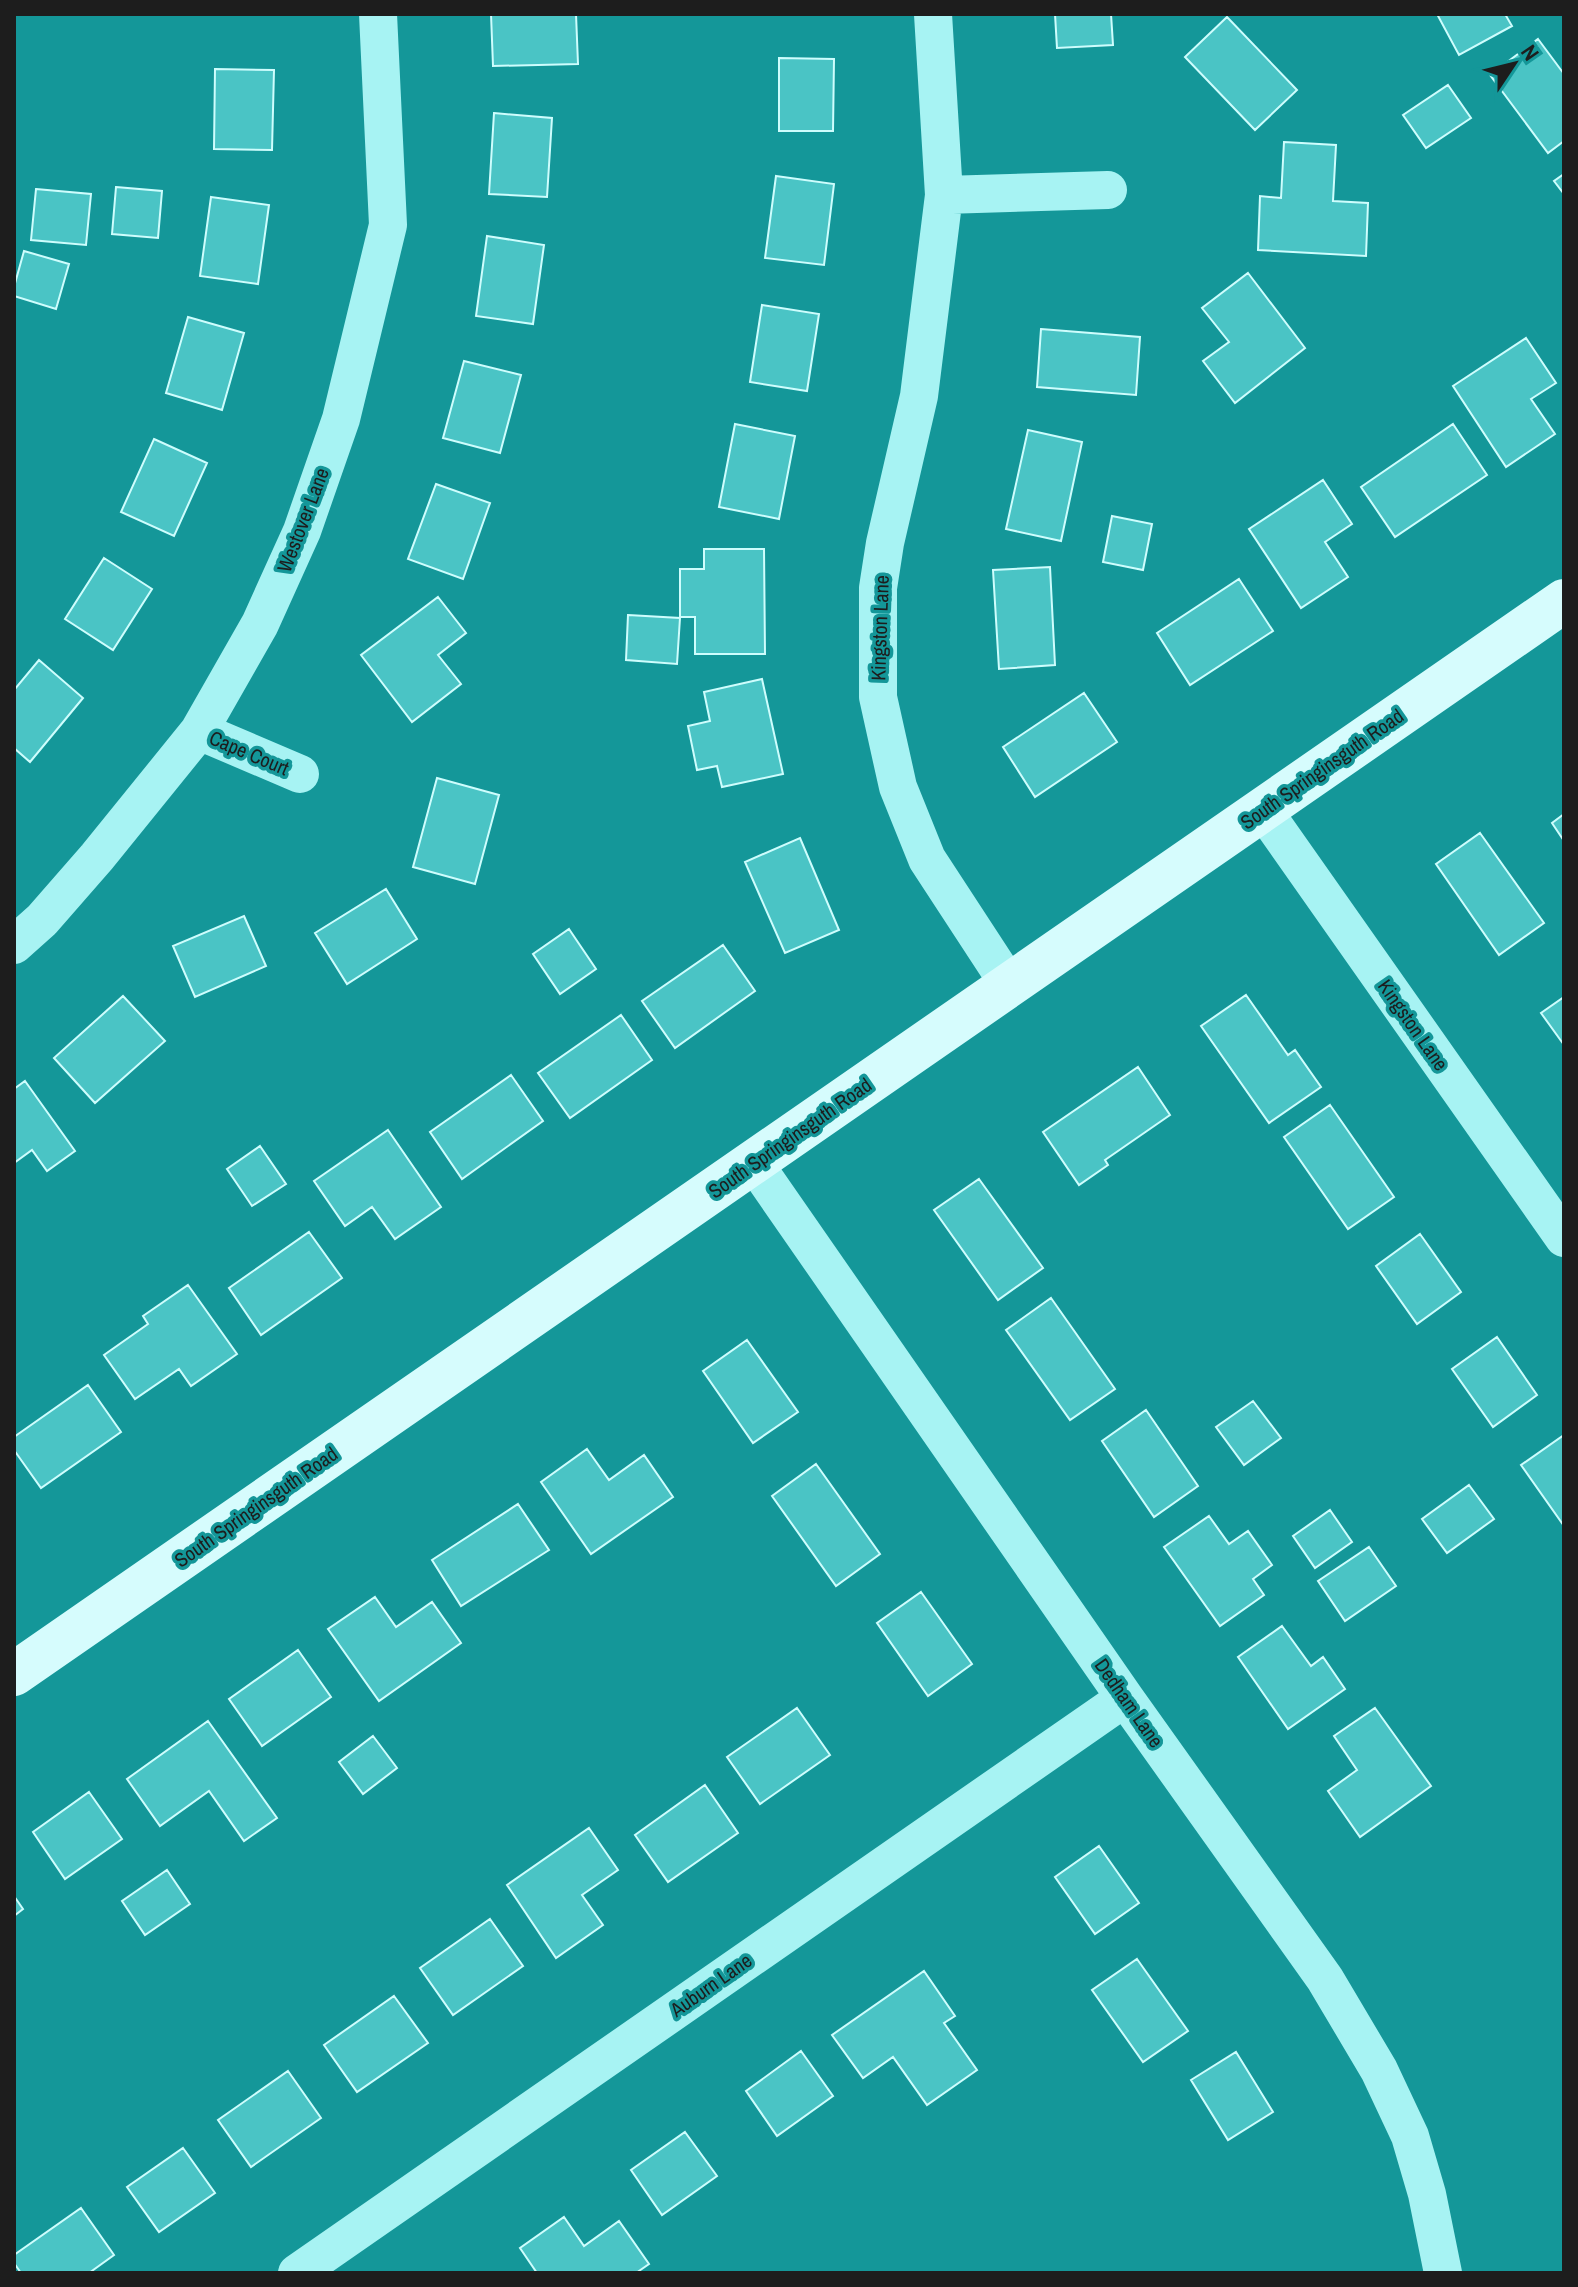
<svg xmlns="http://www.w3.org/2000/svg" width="1578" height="2287" font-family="'Archivo Narrow',sans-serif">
<rect width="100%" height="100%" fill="#149799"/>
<path fill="#4ac4c5" stroke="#cefdfd" stroke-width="2" d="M491,14H576L578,64L493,66Z
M1055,14H1111L1113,45L1057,48Z
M1437,14H1505L1512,26L1459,55Z
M1227,17L1297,90L1255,130L1185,57Z
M1538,39L1564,74V141L1548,153L1490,75Z
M779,58L834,59L833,131H779Z
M215,69L274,70L272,150L214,149Z
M1448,85L1471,118L1426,148L1403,115Z
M494,113L552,118L547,197L489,194Z
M1284,142L1336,145L1333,201L1368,203L1366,256L1258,250L1260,196L1281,198Z
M1564,174V194L1554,181Z
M776,176L834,184L824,265L765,258Z
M116,187L162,191L158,238L112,234Z
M36,189L91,194L86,245L31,240Z
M211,197L269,205L258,284L200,276Z
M487,236L544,245L533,324L476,316Z
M24,251L69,264L56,309L14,296V287Z
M1248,273L1305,348L1235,403L1203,361L1229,342L1202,308Z
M762,305L819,314L807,391L750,382Z
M188,317L244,333L222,410L166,393Z
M1041,329L1140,337L1136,395L1037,387Z
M1526,338L1556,383L1531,399L1555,434L1506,467L1453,386Z
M464,361L521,375L500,453L443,438Z
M735,424L795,436L779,519L719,507Z
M1453,424L1487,475L1395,537L1361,487Z
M1028,430L1082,442L1061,541L1006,529Z
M154,439L207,463L174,536L121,512Z
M1323,480L1352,524L1325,542L1348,577L1301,608L1249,529Z
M436,484L490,503L463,579L408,559Z
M1112,516L1152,524L1143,570L1103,562Z
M704,549H764L765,654H695V617H680V569H704Z
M104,558L152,589L113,650L65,619Z
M1050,567L1055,665L999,669L993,570Z
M1239,579L1273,631L1190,685L1157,633Z
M438,597L466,633L438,655L461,684L412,722L361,655Z
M628,615L680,618L677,664L626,660Z
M39,660L83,698L30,762L14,748V690Z
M762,679L783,774L722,787L717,766L697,770L688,726L710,721L704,692Z
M1084,693L1117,742L1035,797L1003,747Z
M437,778L499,795L475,884L413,867Z
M1564,814V841L1552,823Z
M1480,833L1544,923L1499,955L1436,864Z
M800,838L839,930L785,953L745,862Z
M386,889L417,939L347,984L315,933Z
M244,916L266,966L195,997L173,946Z
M569,929L596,969L560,994L533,954Z
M723,945L755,991L675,1048L642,1001Z
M1246,995L1288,1055L1295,1050L1321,1087L1269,1123L1201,1026Z
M123,996L165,1041L95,1103L54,1058Z
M1564,997V1045L1541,1013Z
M621,1015L652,1060L570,1118L538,1073Z
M1138,1067L1170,1115L1105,1160L1108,1165L1079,1185L1043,1132Z
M511,1075L543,1121L462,1179L430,1132Z
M25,1081L75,1151L47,1171L32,1150L14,1163V1089Z
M1330,1105L1394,1197L1348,1229L1284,1137Z
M388,1130L441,1207L395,1239L372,1207L345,1226L314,1181Z
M260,1146L286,1184L252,1206L227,1169Z
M979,1179L1043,1268L998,1300L934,1210Z
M309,1232L342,1278L261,1335L229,1288Z
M1420,1234L1461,1292L1417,1324L1376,1266Z
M188,1285L237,1354L191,1386L179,1369L135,1399L104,1355L148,1324L143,1316Z
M1051,1298L1115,1389L1070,1420L1006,1330Z
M1497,1337L1537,1395L1493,1427L1452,1369Z
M747,1340L798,1412L753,1443L703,1371Z
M88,1385L121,1432L41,1488L14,1450V1437Z
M1253,1401L1281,1438L1244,1465L1216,1427Z
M1146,1410L1198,1486L1154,1517L1102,1441Z
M1564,1435V1526L1521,1465Z
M587,1449L609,1480L644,1455L673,1497L591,1554L541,1482Z
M816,1464L880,1554L836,1586L772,1496Z
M1469,1485L1494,1519L1447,1553L1422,1519Z
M518,1504L549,1550L461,1606L432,1560Z
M1330,1510L1352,1542L1315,1568L1293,1536Z
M1209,1516L1229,1544L1248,1531L1272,1565L1253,1579L1264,1595L1220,1626L1164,1547Z
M1369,1547L1396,1586L1345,1621L1318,1581Z
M921,1592L972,1664L928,1696L877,1623Z
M375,1597L396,1627L432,1602L461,1643L379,1701L328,1629Z
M1282,1626L1311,1666L1323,1657L1345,1689L1288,1729L1238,1657Z
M298,1650L331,1697L262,1746L229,1699Z
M797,1708L830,1755L760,1804L727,1757Z
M1375,1708L1431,1786L1360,1837L1328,1791L1357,1770L1334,1736Z
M208,1721L277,1818L244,1841L209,1791L160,1826L127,1779Z
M373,1736L397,1768L363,1794L339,1762Z
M705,1785L738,1833L668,1882L635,1835Z
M89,1792L122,1839L65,1879L33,1832Z
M589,1828L618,1870L582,1895L603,1925L556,1958L507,1885Z
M1099,1846L1139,1903L1095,1934L1055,1877Z
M167,1870L190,1904L145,1935L122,1901Z
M14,1896L23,1909L14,1916Z
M490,1919L523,1966L453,2015L420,1968Z
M1137,1959L1188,2031L1143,2062L1092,1990Z
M924,1971L955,2016L944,2023L977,2070L927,2105L893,2057L863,2078L832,2035Z
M394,1996L428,2043L357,2092L324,2045Z
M801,2051L833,2096L777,2136L746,2091Z
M1236,2052L1273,2112L1228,2140L1191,2080Z
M288,2071L321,2118L251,2167L218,2120Z
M685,2132L717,2176L662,2215L631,2170Z
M183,2148L215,2193L159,2232L127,2187Z
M81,2208L114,2255L89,2273H21L14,2263V2255Z
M564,2217L584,2246L619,2221L649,2264L636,2273H537L520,2248Z"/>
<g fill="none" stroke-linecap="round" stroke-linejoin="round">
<path stroke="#a7f3f3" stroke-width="38" d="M933,14L944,195L1108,190
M944,195L919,396L885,543L878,588V697L898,787L927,859L1010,986
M199,731L300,774
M1263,810L1564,1238
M14,945L42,920L97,857L199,731L260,624L302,531L341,419L388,225L378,14
M754,1163L1125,1698L1325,1979L1379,2070L1410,2136L1427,2194L1443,2273
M297,2273L1125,1698"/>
<path stroke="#d6fcfd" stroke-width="44" d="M14,1674L1564,601"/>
</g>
<g text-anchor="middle" stroke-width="7" stroke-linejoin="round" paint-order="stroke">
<g font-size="20" fill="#1d1d1d" stroke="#149799">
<text transform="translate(303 520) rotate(-69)" y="7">Westover Lane</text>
<text transform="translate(880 628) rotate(-88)" y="7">Kingston Lane</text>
<text transform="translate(249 753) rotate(23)" y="7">Cape Court</text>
<text transform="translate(1322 769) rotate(-35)" y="7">South Springinsguth Road</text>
<text transform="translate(1413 1025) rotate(55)" y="7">Kingston Lane</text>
<text transform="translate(790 1138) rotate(-35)" y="7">South Springinsguth Road</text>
<text transform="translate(256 1507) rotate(-35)" y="7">South Springinsguth Road</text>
<text transform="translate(1129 1703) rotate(55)" y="7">Dedham Lane</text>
<text transform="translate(711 1985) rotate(-35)" y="7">Auburn Lane</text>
</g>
</g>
<rect width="1578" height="2287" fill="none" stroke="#1d1d1d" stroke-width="32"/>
<g transform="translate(1514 64) rotate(55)" stroke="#149799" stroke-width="6" paint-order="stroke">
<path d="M0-6L14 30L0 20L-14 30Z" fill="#1d1d1d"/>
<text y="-12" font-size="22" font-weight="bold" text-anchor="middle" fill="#1d1d1d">N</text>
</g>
</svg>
